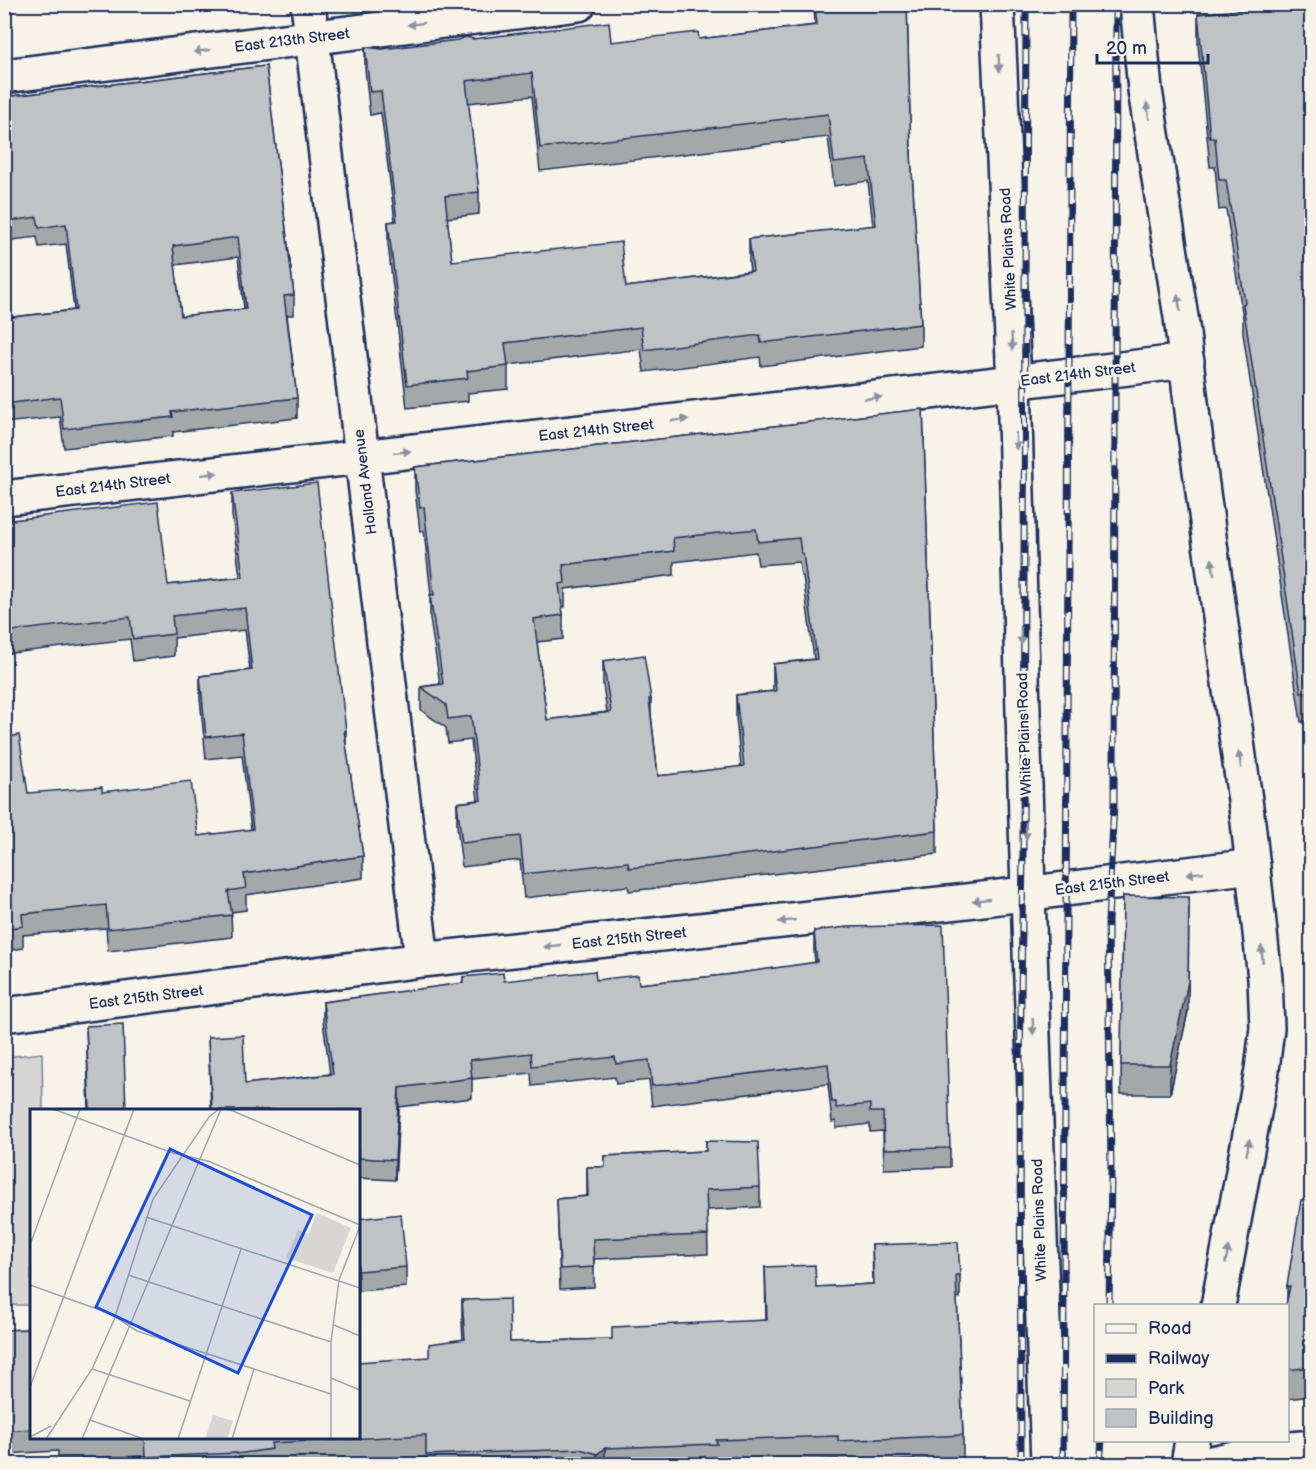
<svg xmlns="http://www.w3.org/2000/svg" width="1316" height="1469" font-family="'Balsamiq Sans',sans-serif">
<rect width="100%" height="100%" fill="#f7f3e8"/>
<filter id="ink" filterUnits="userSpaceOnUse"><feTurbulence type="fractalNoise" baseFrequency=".0167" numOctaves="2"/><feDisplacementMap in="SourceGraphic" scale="12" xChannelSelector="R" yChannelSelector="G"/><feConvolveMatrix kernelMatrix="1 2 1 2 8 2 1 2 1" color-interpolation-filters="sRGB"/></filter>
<g filter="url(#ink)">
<path fill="#d7d6d4" stroke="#798299" stroke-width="1.5" d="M42,1053L43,1110H32L31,1305H5V1057Z"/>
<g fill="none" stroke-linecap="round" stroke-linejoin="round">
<g stroke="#1b2f5e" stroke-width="38">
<path id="street" d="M308,4L422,960
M4,76L579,4
M4,498L938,391L1187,361
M4,1015L422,960L958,902L1253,866
M1207,1464L1260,1452L1312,1447"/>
</g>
<g stroke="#1b2f5e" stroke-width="38">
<path id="secondary" d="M997,4L1014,382L1028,894L1048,1464
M1137,4L1145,90L1181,317L1193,419L1248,822L1265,979L1267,1028L1262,1070L1218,1306
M1188,1464L1192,1440"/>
</g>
<use href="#street" stroke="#f7f3e8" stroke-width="33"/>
<use href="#secondary" stroke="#f7f3e8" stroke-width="33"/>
<g stroke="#1b2f5e" stroke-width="7">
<path id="rail" d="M1109,1306L1111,1171L1108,921L1114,803L1116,4
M1021,1464L1020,1069L1023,851L1026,4
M1063,1464L1071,4
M1100,1464L1102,1440"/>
</g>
<use href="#rail" stroke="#f7f3e8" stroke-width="4.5" stroke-dasharray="14" stroke-linecap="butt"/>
</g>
<path fill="#a5a8a9" stroke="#1b2f5e" stroke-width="1.5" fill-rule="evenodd" d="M814,4H907L911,154L921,324V346L761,366L760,357L644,372L641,349L600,354L508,365V389L468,393V401L407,408L388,244V222L395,221L381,113L370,115L365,69V47L382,49L473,39L611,42L699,39L815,25ZM532,96L540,171L828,137L834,186L868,181L873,226L749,239V262L750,271L626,287L452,261L447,218L479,214V192L468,103Z
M1311,4V721L1301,722L1243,333V318L1226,209L1219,210L1215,167H1210L1198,44V14Z
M266,66L294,295V315H287L297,398V418L173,432V436L64,448L60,417L4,423V318L74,310L66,244L39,247L37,237L4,241V97ZM238,257L244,309L181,316L175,265Z
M923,409L937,831V854L667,887L629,891L628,886L524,898L520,860L462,867L457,826V803L478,800L471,740L448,743L446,728L421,710V687L440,684L430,619V595H431L424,531H420L415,490V467ZM756,552L758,565L799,562L801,576H803L814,659L773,664V691L736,695V718L741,767L658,776L651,714V699L603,661V684L607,712L547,720L537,642L563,639V615L562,607H565V589L674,575V562Z
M232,493L346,731V746L363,856V878L246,895V910L231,912L232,937L108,951L106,928L23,935V948L4,951V738L28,793L102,792L198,836L251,830L242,755L206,759L200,698V676L250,670L245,630L174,638V656L133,661L130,639L4,654V521L168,585L240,577L232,515Z
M1123,896L1188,1011L1170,1094H1121Z
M814,931L950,1148V1167L884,1169L883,1131L870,1132V1124L836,1128V1121L832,1122L828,1084L652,1106L649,1080L616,1084L615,1077L532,1086L531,1073L472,1079V1098L399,1107L395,1180L358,1178V1110H211L208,1037L245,1084L330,1074L323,1021V1002L463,984V977L504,981L596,980L639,984L725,975L815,963L814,951Z
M86,1026L126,1110H89Z
M706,1141L760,1187V1207L707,1210L708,1254L594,1259V1287L560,1289L557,1199L587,1196V1167H605V1156L706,1151Z
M1311,1199V1396L1287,1399V1286Z
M358,1219L406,1267V1287L358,1291Z
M872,1245L960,1275V1298H957L963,1435V1458L838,1463V1459L717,1463V1464H426V1458L298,1464H145V1456L58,1459V1451L4,1454V1330L32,1329V1437H358L429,1357L463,1339L462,1323V1300L510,1342L612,1339L766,1320L765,1267L816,1287L873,1284Z"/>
<path fill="#86888a" stroke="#1b2f5e" stroke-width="1.5" d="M1189,897L1188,1011L1170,1094V1065Z
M399,1088V1107L395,1180V1160Z
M605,1448V1464H597V1454Z"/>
<path fill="#c0c3c5" stroke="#1b2f5e" stroke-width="1.5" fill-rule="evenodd" d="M815,4H907L911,154L921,324L761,343L760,335L644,350L641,327L600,332L505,343L508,366L467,371L468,378L407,385L388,222L397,221L381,91L370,92L365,47L382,49L458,40L466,37L473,39L609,22L611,42L698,32L699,39L817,25ZM532,73L540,148L828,114L834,163L868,159L876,225L749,239L753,271L626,287L621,242L452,261L445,196L479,192L466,81Z
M1310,4H1311V692L1301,693L1243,304L1245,303L1226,180H1219L1215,138H1210L1198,14Z
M266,66L294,295L284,296L297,398L172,412L173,417L64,429L60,397L4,404V318L76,310L66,224L39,228L37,217L4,222V97ZM238,237L246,309L181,316L173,246Z
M923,409L937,831L667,864L629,868L628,862L524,874L520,836L462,843L457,803L481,800L471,716L448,719L446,705L421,687L443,684L430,595H434L424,507L420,508L415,467ZM756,529L758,542L799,538L801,553H803L817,659L773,664L776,691L736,695L744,766L658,776L649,699H651L644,655L603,661L611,712L547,720L534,619L563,615L559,584L565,583L563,565L674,551L673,538Z
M317,483L346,731H344L363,856L244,874L246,888L228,891L232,915L108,929L106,905L22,914L23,926L4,929V738L19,735L28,793L102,787V792L191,781L198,836L253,829L242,733L206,737L200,676L252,670L245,608L172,616L174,634L133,639L130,617L4,632V521L158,502L168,585L243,577L232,493Z
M1123,896L1189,897L1188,982L1170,1065H1121Z
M943,925L950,1148L884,1149L883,1112H870V1104L836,1108V1102H832L828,1064L652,1086L649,1060L616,1064L615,1057L532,1066L531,1053L470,1060L472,1078L399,1088L395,1160L358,1158V1110H212L208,1037L243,1035L245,1084L333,1074L323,1002L463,983V977L503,973L504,981L595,971L596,980L638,975L639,984L725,975L817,962L814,931L847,927Z
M123,1024L126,1110H90L86,1026Z
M706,1141L758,1142L760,1187L706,1190L708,1235L593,1239L594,1267L560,1269L557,1199L588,1196L587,1167H605V1156L706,1151Z
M1311,1199V1367L1287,1370V1305H1286L1290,1286H1287L1301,1200Z
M401,1214L406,1267L358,1271V1219Z
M958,1242L960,1275H956L963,1435L838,1441V1436L716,1440L717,1444L605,1448L597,1454L580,1449L426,1455V1435L271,1443L272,1449L237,1454V1453L146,1457L145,1437H358V1362L429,1357V1344L465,1339L462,1300L509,1299L510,1342L612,1339V1327L767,1320L765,1267L815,1265L816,1287L874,1284L872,1245Z
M32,1329V1429L4,1431V1330Z"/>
<defs><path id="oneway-solid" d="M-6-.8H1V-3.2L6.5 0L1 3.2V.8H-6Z" transform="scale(1.5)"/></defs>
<g fill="#8991a3">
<use href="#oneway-solid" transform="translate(416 24) rotate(173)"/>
<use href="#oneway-solid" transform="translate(202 51) rotate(173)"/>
<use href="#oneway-solid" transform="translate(999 63) rotate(87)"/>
<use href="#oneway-solid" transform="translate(1148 111) rotate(-99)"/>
<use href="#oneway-solid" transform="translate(1179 303) rotate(-99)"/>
<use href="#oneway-solid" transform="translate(1012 342) rotate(87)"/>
<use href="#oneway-solid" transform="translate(873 398) rotate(-6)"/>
<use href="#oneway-solid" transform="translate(680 420) rotate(-6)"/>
<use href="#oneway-solid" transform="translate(1016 441) rotate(88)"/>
<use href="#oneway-solid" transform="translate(402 452) rotate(-6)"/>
<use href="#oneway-solid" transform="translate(209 474) rotate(-7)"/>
<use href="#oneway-solid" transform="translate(1213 567) rotate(-98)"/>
<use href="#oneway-solid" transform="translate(1021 636) rotate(88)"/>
<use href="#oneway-solid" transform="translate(1240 760) rotate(-98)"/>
<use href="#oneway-solid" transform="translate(1026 831) rotate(88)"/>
<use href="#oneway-solid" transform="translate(1195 873) rotate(173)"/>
<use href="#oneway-solid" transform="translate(981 900) rotate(173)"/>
<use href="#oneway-solid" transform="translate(787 921) rotate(174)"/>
<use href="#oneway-solid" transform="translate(552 946) rotate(174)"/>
<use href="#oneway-solid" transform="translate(1262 954) rotate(-95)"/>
<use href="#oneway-solid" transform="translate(1033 1026) rotate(88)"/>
<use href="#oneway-solid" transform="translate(1248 1147) rotate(-79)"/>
<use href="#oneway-solid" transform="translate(1227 1255) rotate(-79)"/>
</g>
</g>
<g text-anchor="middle" stroke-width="5" stroke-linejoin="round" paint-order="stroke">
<g font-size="15" fill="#1b2f5e" stroke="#f7f3e8">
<text transform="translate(292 40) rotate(-7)" y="5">East 213th Street</text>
<text transform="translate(1008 249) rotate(-93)" y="5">White Plains Road</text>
<text transform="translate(1078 374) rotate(-7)" y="5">East 214th Street</text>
<text transform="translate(596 430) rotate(-6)" y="5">East 214th Street</text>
<text transform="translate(365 482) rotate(-97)" y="5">Holland Avenue</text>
<text transform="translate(113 485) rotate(-7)" y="5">East 214th Street</text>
<text transform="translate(1024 734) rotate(-92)" y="5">White Plains Road</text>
<text transform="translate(1112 883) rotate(-7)" y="5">East 215th Street</text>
<text transform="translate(629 938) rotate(-6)" y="5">East 215th Street</text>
<text transform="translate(146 997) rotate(-7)" y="5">East 215th Street</text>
<text transform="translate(1039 1220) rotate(-92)" y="5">White Plains Road</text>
</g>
</g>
<g transform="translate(30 1109)">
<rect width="330" height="330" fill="#f7f3e8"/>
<path d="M287,104L321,119L303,164L256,149L268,121L278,125ZM183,306L203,312L197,330H175Z" fill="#d7d6d4"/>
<path fill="none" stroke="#9fa5b1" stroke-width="1.5" d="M23,0L143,44L178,52L330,116M198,0L330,56M116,108L330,179M0,136L50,0M98,166L301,233M0,176L81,205L107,222L301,285M304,216L330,227M62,260L160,292M301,269L330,281M0,278L104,0M60,311L114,330M0,328L21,317M16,330L62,260L84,211L123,90L179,8L189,0M52,330L191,0M148,330L211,140M202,330L224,260M301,330V233L309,171L330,117"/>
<path fill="#1d4ed8" fill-opacity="0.15" stroke="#1d4ed8" stroke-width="3" d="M140,40L282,106L208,264L66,198Z"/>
<rect width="330" height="330" fill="none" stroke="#1b2f5e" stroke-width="3"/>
</g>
<rect width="1316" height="1469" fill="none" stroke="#f7f3e8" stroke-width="24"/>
<rect x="12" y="12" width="1292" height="1445" fill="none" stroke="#1b2f5e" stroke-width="2" filter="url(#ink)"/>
<rect x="1094" y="1304" width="195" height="138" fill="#f7f3e8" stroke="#9fa5b1" stroke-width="1.5"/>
<rect x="1106" y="1324" width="30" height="9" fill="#f7f3e8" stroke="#9fa5b1" stroke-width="1.5"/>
<text x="1148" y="1334" font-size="18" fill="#1b2f5e">Road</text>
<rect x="1106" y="1354" width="30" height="9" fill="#1b2f5e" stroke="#9fa5b1" stroke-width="1.5"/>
<text x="1148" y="1364" font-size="18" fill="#1b2f5e">Railway</text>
<rect x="1106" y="1379" width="30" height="18" fill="#d7d6d4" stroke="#9fa5b1" stroke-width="1.5"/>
<text x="1148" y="1394" font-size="18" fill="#1b2f5e">Park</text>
<rect x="1106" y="1409" width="30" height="18" fill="#c0c3c5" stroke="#9fa5b1" stroke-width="1.5"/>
<text x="1148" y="1424" font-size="18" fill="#1b2f5e">Building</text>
<path d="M1097 54v9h111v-9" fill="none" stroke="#1b2f5e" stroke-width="3"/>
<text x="1106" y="54" font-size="18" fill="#1b2f5e" stroke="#f7f3e8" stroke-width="4.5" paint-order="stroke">20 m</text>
</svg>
